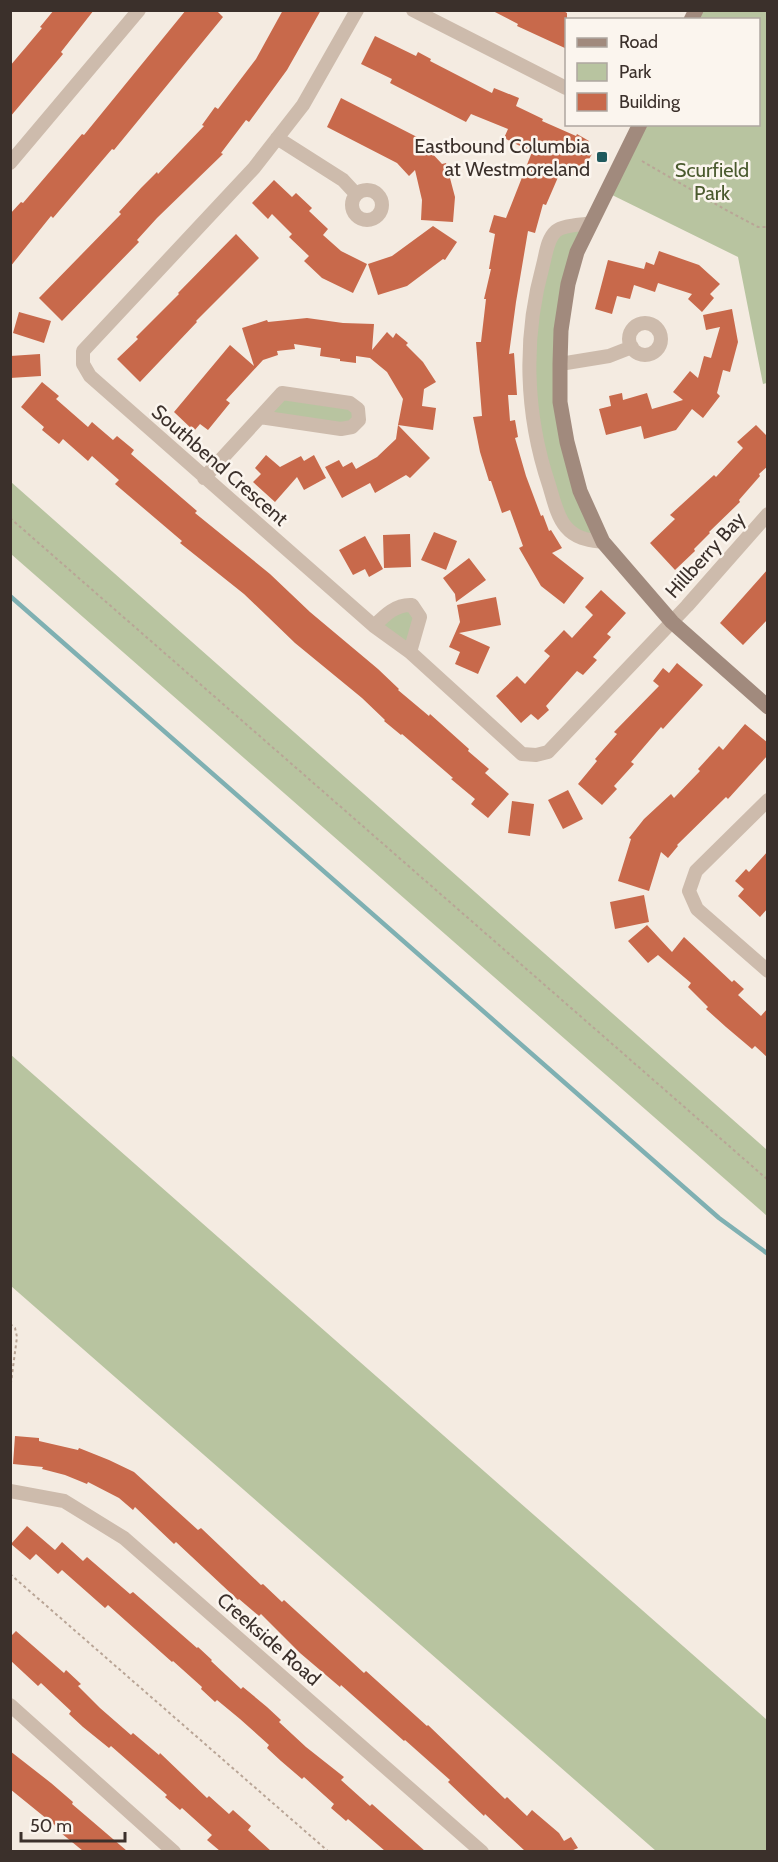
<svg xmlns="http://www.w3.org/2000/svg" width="778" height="1862" font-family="Cabin,sans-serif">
<rect width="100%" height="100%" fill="#f4ebe1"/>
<path fill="#b8c4a0" d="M696,11H767V383L763,384L738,257L606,192L640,125L758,124V20L691,19Z
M591,223L577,252L560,402L603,542L565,526L538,452L530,335L558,229Z
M282,393L358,409L352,427L260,417Z
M11,482L767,1150V1216L11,554Z
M417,610L410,652L374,626L385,615Z
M10,1054L767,1720V1851H656L11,1286Z"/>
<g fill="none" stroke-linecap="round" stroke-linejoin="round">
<path stroke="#7fb0b2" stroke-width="4.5" d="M10,596L719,1218L768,1254"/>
</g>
<path fill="#c8694b" d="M54,10H94L61,52L63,54L10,117V66L42,28L40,27Z
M186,10H216L223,17L114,150L112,149L53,218L51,216L10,267V214L21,202L23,203L82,134L84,135Z
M283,10H321L287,70L249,122L246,120L221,153L223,154L157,218L137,240L139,242L62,321L39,298L121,214L119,212L141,188L157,172L158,174L204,126L202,125L215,107L218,109L256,59Z
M491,10H562L567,13V49L517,26L518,24Z
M375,36L416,56L418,52L431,59L430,61L492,93L494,88L519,98L516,106L543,119L542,121L576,136L577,134L589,141L584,149L592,154L578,178L562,168L546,205L543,204L535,233L528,231L516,302L509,354L514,353L517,395H508L510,421L515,420L518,437L515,438L526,476L541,516L543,515L549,531L551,530L562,548L552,553L584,578L564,604L541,586L519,548L523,546L510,510L502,513L491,481H489L480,452L473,417L482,416L476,342H481L486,299H484L491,269H489L495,234L489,232L494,215L506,218L532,152L504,138L508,129L471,114L466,122L390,83L392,79L361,64Z
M341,98L417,137L442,164L446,163L455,197L453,222L421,220L422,200L415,170L409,176L397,163L327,127Z
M274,180L292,197L296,193L312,208L309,211L328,229L323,235L341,251L367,264L353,293L322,278L304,261L309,256L289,237L292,234L272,214L268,219L252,203Z
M433,226L457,242L445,260L443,259L407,286L378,295L368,264L392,256Z
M236,234L259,258L196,321L197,322L140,382L117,359L138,339L136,337L179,294L178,293Z
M659,251L699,265L720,284L710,294L714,298L702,312L688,299L692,294L658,283L655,292L634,285L630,299L617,296L612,314L595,309L608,260L644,269L646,262L654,265Z
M732,309L738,342L730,372L723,370L717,393L720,396L703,418L692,409L676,430L644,439L641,426L606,435L599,409L611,406L609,396L622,393L623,400L647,393L652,409L683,400L673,392L690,371L698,378L704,356L711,358L720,327L706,330L703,315Z
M19,312L51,321L44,343L13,333Z
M307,318L343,323L374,324L372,350L387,332L393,338L396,333L408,343L406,345L423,362L436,382L424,389L422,406L436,408L433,430L398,425L403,399L387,372L370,358L356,356V363L340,361V359L320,356L321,348L294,344L295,349L277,351L278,355L263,360L226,400L230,403L208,430L200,424L194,431L174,412L230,345L254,366L242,328L267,320L268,322Z
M40,354L41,376L10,378V356Z
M42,382L59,396L56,399L88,427L92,422L113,440L117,436L134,450L131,454L197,511L195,513L270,574L310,612L378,669L399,689L398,690L429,716L430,714L469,749L468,751L489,769L485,773L509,794L488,818L471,804L475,799L451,779L453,778L402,734L401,735L384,721L385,720L362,698L295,643L244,594L180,543L182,541L115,484L119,480L92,456L88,461L63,439L59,444L42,430L44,427L21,407Z
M398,425L430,458L410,478L406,475L375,493L370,483L342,498L325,467L339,460L343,467L352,462L356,469L377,457L396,439Z
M756,425L768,437V466L759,474L760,476L739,500L740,502L709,532L710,533L694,549L695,551L675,570L650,543L675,519L670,515L714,475L716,477L743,448L737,442Z
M266,455L280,467L301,456L304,461L314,455L326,478L304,490L297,477L275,502L253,482L261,474L255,468Z
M434,532L457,541L446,570L421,560Z
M410,534L411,567L384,568L383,535Z
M365,536L383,569L369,577L365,569L353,575L339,550Z
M469,558L486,580L456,602L455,594L443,578Z
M768,569V619L743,645L720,623Z
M601,590L626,613L607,634L611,637L593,657L597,660L583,675L577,671L546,706L549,710L538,720L531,714L521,723L496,696L517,676L525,684L550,656L544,651L564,630L572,638L593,615L585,607Z
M496,597L501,625L459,633L490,647L478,674L455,664L460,652L449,647L460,622L457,605Z
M677,663L703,685L663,729L661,727L631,762L634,764L614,786L617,789L602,805L578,784L597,761L595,759L617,734L614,732L659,686L653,681L663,668L669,673Z
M745,724L768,743V755L728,799L726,797L677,845L678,846L668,858L661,852L649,891L618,881L631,839L629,838L644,819L671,794L674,798L700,771L698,769L719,746L723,750Z
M568,790L583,819L563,829L548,800Z
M512,801L534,804L530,836L508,833Z
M768,851V908L760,917L738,896L744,889L735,881L746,869L749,872Z
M644,895L649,922L615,929L610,902Z
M647,925L672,952L684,937L732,982L734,980L744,989L738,995L761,1016L768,1008V1058L755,1046L752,1049L726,1027L706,1009L708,1007L688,987L691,983L658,955L648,963L628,941Z
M15,1436L39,1438V1441L78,1450L79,1448L109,1460L134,1472L198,1530L201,1528L261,1585L263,1584L282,1602L284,1600L364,1673L366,1671L427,1726L428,1725L505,1799L507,1797L527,1816L532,1810L559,1833L564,1841L571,1837L578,1848L571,1851H525L485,1814L484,1816L469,1802L448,1782L450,1780L405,1740L404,1741L341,1685L340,1687L300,1653L261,1614L259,1616L239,1599L238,1600L176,1542L174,1544L135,1507L133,1510L119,1498L88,1482L87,1484L65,1475L42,1469L43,1467L13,1464Z
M27,1526L55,1550L62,1542L83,1561L87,1557L130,1594L133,1592L197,1648L198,1647L212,1660L211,1661L241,1689L243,1687L267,1707L281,1720L279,1722L306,1747L344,1777L341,1780L370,1806L372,1804L425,1851H385L348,1819L346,1821L331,1808L334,1804L304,1777L302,1779L281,1761L267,1748L269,1745L240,1719L217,1700L215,1702L201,1689L202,1687L173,1661L172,1662L108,1605L105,1608L62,1570L58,1574L36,1554L30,1560L11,1544Z
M16,1631L64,1673L66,1670L81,1684L78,1686L100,1708L131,1735L133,1733L159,1755L160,1753L207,1798L209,1796L229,1814L233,1810L251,1826L248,1830L271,1851H220L207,1840L212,1835L182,1808L180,1810L165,1797L167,1795L111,1746L109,1748L83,1727L69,1714L71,1711L41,1683L38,1686L10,1660V1637Z
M10,1751L51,1783L73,1802L72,1804L127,1851H83L61,1833L63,1832L10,1789Z"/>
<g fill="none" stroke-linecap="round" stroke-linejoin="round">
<path stroke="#b9a596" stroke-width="2" stroke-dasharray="3 3" stroke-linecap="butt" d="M642,161L726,210L758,227H768
M10,518L768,1180
M10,1324L15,1328L17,1337L10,1390
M10,1574L329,1852"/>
<path stroke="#cdbbac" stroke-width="14" d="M357,10L303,105L254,168L83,351V364L90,376L374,626L410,652L522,754L536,755L548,752L687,606L768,514
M413,10L566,88
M277,138L343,180L356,194
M10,163L139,10
M352 205a15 15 0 1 1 30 0a15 15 0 1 1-30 0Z
M591,223C581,225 563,225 556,231C547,239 546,254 543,265C523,337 525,414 549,485C553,498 557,517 566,527C576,539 589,540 603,542
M629 339a16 16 0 1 1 32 0a16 16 0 1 1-32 0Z
M560,364L609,356L632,347
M204,478L282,393L350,403L358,409L359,420L352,427L341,429L260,417
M374,626C385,615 396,604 412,605L420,617L410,652
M768,800L696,871L689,891L697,909L768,971
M10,1491L64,1501L124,1538L482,1852
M10,1705L174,1852"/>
<path stroke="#a18a7d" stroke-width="15" d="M691,20L696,10
M640,124L577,252L568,284L561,330L560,364V402L567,442L580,491L603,542L672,622L768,707"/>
</g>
<rect fill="#1f5a5e" stroke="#fbf5ee" stroke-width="2" x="596" y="151" width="12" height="12" rx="3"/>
<g text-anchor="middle" stroke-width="5" stroke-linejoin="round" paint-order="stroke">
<g font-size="20" fill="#3b302b" stroke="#fbf5ee" text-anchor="end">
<text x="590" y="153">Eastbound Columbia<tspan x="590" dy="23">at Westmoreland</tspan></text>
</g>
<g font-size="20" fill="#4a5a2e" stroke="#fbf5ee">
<text x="712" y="177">Scurfield<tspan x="712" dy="23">Park</tspan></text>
</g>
<g font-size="20" fill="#3b302b" stroke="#fbf5ee">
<text transform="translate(220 465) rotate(41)" y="7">Southbend Crescent</text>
<text transform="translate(705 555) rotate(-48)" y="7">Hillberry Bay</text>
<text transform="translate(269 1639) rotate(41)" y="7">Creekside Road</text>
</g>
</g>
<rect width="778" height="1862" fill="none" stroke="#3b302b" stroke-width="24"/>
<rect x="565" y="18" width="195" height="108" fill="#fbf5ee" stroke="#aea6a0" stroke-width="1.5"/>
<rect x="577" y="38" width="30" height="9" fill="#a18a7d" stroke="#aea6a0" stroke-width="1.5"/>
<text x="619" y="48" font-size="18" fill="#3b302b">Road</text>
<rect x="577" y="63" width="30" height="18" fill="#b8c4a0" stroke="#aea6a0" stroke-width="1.5"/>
<text x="619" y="78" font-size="18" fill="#3b302b">Park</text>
<rect x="577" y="93" width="30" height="18" fill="#c8694b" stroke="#aea6a0" stroke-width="1.5"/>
<text x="619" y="108" font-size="18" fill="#3b302b">Building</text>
<path d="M21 1832v9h104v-9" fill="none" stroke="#3b302b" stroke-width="3"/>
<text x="30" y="1832" font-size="18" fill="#3b302b" stroke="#fbf5ee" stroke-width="4.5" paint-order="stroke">50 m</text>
</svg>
